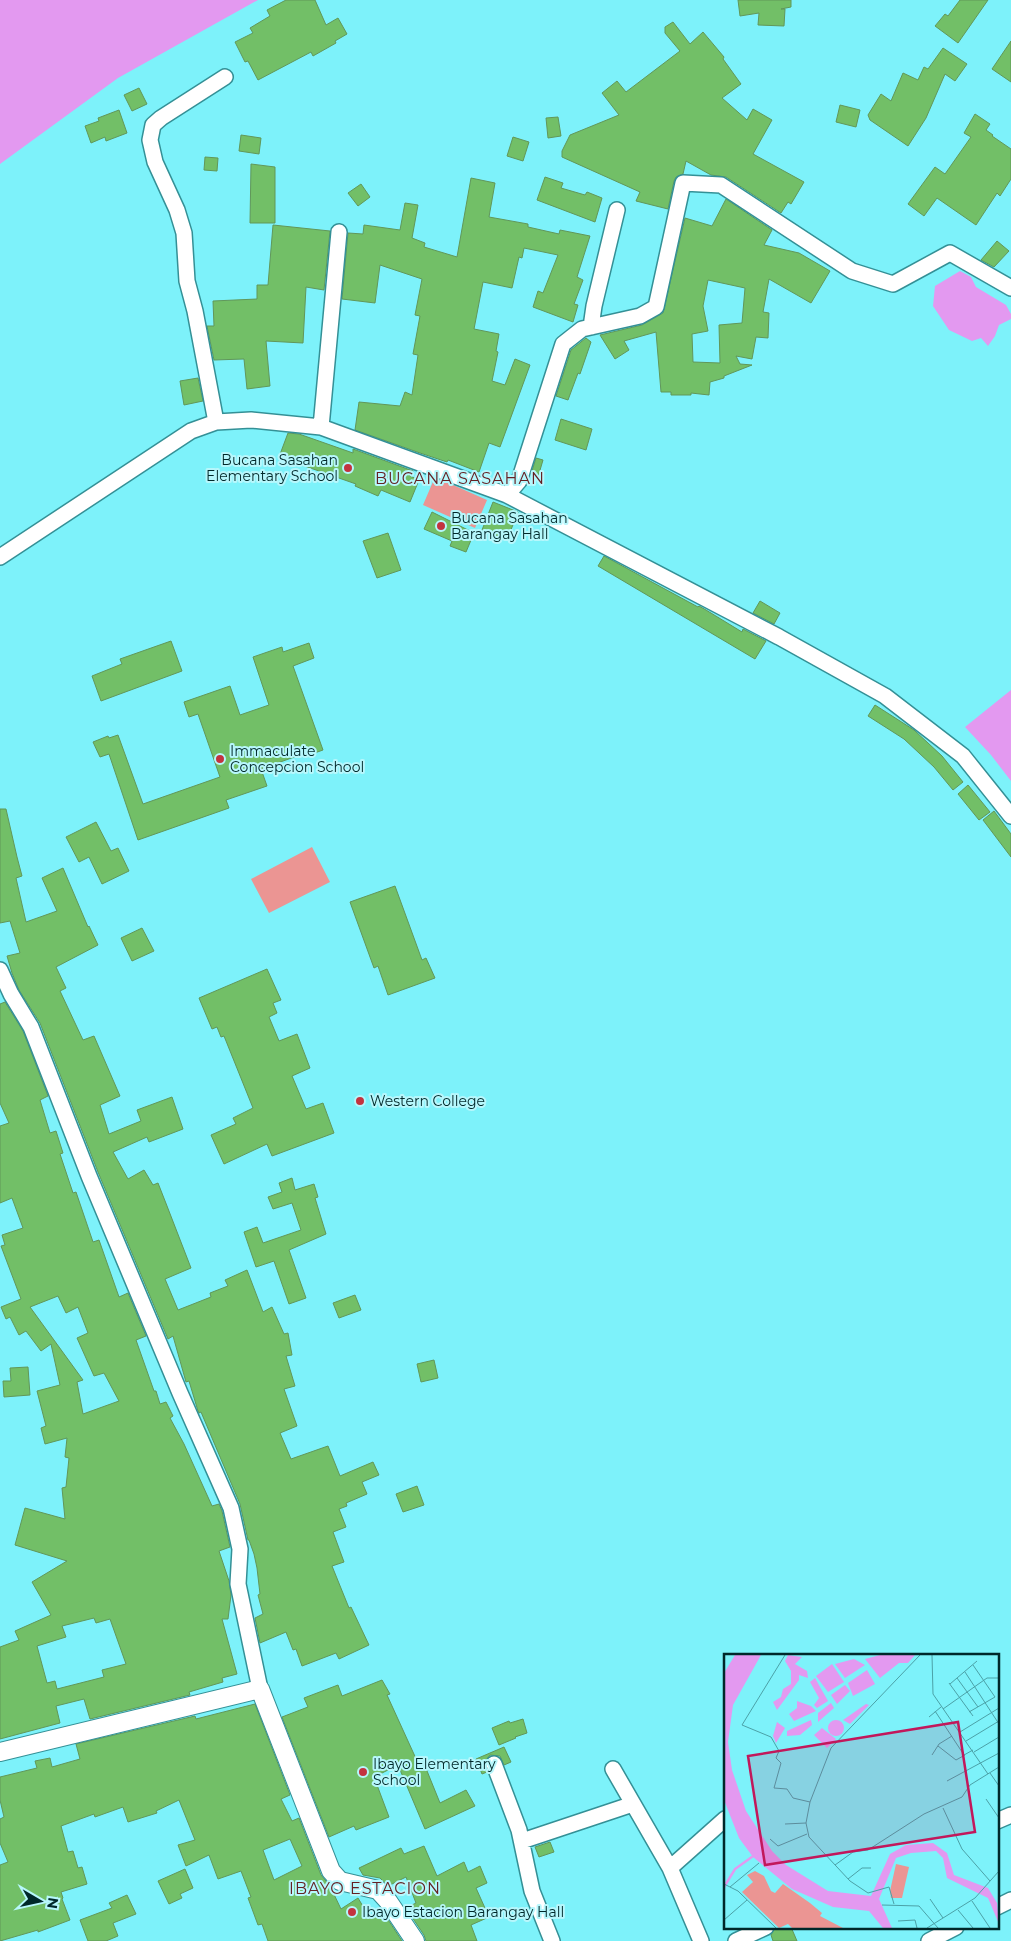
<svg xmlns="http://www.w3.org/2000/svg" width="1011" height="1941" font-family="Montserrat,sans-serif">
<rect width="100%" height="100%" fill="#7df2fa"/>
<path fill="#eb9593" d="M435,477L487,500L475,528L423,505Z
M312,847L330,882L269,913L251,879Z"/>
<path fill="#e399f0" d="M0,0H258L118,78L0,164Z
M960,271L971,277L976,287L1006,305L1011,314V319L999,325L995,336L988,346L981,338L972,341L949,330L933,306L935,286Z
M1011,690V781L991,755L965,727Z"/>
<path fill="#72bf67" stroke="#619759" fill-rule="evenodd" d="M286,0H315L326,25L338,18L347,34L335,41L336,43L313,56L311,52L258,80L248,61L245,62L235,42L253,33L250,28L270,16L267,10Z
M738,0H791V7L781,9H785L784,26L758,25L759,13L740,16Z
M960,0H988L958,43L935,26L945,14L948,16Z
M673,22L690,44L703,32L724,57L723,59L741,84L722,98L747,120L753,109L772,120L753,154L804,182L791,204L788,202L781,213L726,177L711,175L686,161L683,174L676,177L674,181L668,209L636,201L640,192L562,157V151L570,135L619,115L602,93L617,81L626,92L680,51L665,33V27Z
M1011,41V82L992,69Z
M943,48L967,64L955,81L945,74L926,118L908,146L870,120L868,115L881,94L891,101L903,73L918,80L924,67L928,69Z
M139,88L147,104L132,111L124,95Z
M840,105L860,110L856,127L836,122Z
M119,110L127,133L106,141L105,137L91,143L85,126L99,121L98,118Z
M975,114L990,124L986,130L993,135L992,136L1011,149V179L1000,196L997,193L976,225L937,198L924,216L908,204L935,167L945,174L971,137L964,133Z
M558,117L561,136L548,138L546,118Z
M241,135L261,138L259,154L239,151Z
M513,137L529,142L523,161L507,156Z
M205,157L218,158L217,171L204,170Z
M251,164L275,167V223H250Z
M545,177L563,183L561,188L585,195L587,192L602,198L595,222L537,200Z
M471,178L495,183L489,217L528,224V227L559,234L560,230L590,236L577,277L583,280L574,304L578,305L573,322L533,307L538,291L543,293L558,255L524,248L522,258L519,257L512,288L483,282L474,329L499,334L496,351L498,352L492,381L505,385L515,359L530,365L500,447L489,443L479,472L448,460L447,462L420,453L355,430L359,402L400,406L405,392L412,395L418,355L413,354L420,316L415,315L422,279L380,265L375,303L342,299L348,233L363,234L364,225L400,230L405,203L418,205L412,238L425,243L424,247L457,257Z
M361,184L370,197L358,206L348,193Z
M726,199L772,230L764,245L799,253L830,271L811,303L769,279L763,312L769,313L768,338L756,337L752,359L736,356L740,364L752,365L724,376V378L710,382L709,395L691,393V395H671V392H661L656,332L624,341L629,350L615,359L600,335L642,325L663,313L685,218L712,226ZM708,280L745,288L742,323L719,325L720,363L693,362L692,334L708,331L703,306Z
M273,225L330,231L324,290L306,287L303,343L266,341L270,386L247,389L244,359L214,360L207,326H214L213,301L257,299V285H268Z
M997,241L1009,251L994,267L981,260Z
M586,338L591,342L580,374L578,373L568,400L556,396L571,350Z
M198,378L203,401L184,405L180,381Z
M561,419L592,429L586,450L555,440Z
M288,433L299,434L353,453V449L413,471L410,476L419,480L410,502L381,490L378,496L355,486L356,484L279,457Z
M536,458L543,460L538,477L531,474Z
M493,502L518,512L507,540L482,530Z
M432,512L474,533L466,552L450,546L452,541L424,529Z
M388,533L401,570L377,578L363,541Z
M604,556L698,607L699,606L706,610L742,632L743,629L766,641L755,659L598,566Z
M760,601L780,613L774,624L753,613Z
M171,641L182,671L101,701L92,676L122,664L120,659Z
M309,643L314,658L293,666L323,750L309,755L308,752L261,769L267,786L226,800L229,808L138,840L109,754L100,757L93,742L108,736L109,738L118,735L143,804L220,777L198,714L189,717L184,702L230,686L240,715L269,705L253,657L282,647L283,652Z
M875,705L914,730L942,756L963,782L953,790L934,767L904,739L868,716Z
M968,785L990,812L979,820L958,794Z
M0,809H6L17,857L22,876L16,878L26,922L57,911L42,878L63,868L88,927L89,926L98,945L56,967L66,988L60,991L83,1040L94,1036L120,1096L100,1105L109,1134L141,1121L137,1110L172,1097L183,1129L149,1142L147,1137L113,1152L128,1179L144,1170L153,1185L158,1183L167,1206L191,1268L165,1279L178,1310L211,1297L210,1293L228,1286L225,1280L247,1270L263,1312L272,1307L284,1334L288,1333L292,1355L286,1356L295,1386L284,1389L297,1426L280,1433L291,1459L328,1446L340,1476L373,1462L379,1475L362,1482L367,1494L346,1503L347,1506L339,1509L346,1527L333,1532L344,1562L332,1566L349,1608L351,1607L369,1645L339,1659L336,1653L302,1666L296,1649L293,1650L286,1632L260,1643L255,1618L263,1614L258,1595L260,1594L257,1568L254,1554L249,1540H248L240,1504L201,1412L199,1413L198,1411L189,1381L186,1382L173,1336L168,1339L98,1172L40,1023L19,990L12,973L7,956L20,953L10,921L0,923Z
M994,811L1011,834V857L983,820Z
M96,822L111,851L118,848L129,871L102,884L89,857L79,862L66,837Z
M395,886L422,960L426,958L435,978L388,995L378,966L374,968L350,902Z
M142,928L154,951L132,961L121,938Z
M267,969L281,1000L273,1003L277,1013L269,1017L279,1041L297,1034L310,1068L292,1076L306,1109L323,1103L334,1133L272,1156L267,1144L224,1164L211,1135L236,1124L233,1118L253,1108L224,1036L221,1037L217,1027L212,1029L199,998Z
M5,1002L23,1031L48,1096L40,1100L50,1133L56,1131L63,1153L60,1154L73,1193L76,1192L93,1242L99,1240L119,1297L128,1293L146,1336L136,1340L154,1391H156L160,1404L166,1402L173,1416L170,1418L184,1444L212,1506L219,1504L222,1511L230,1547L219,1551L229,1581L231,1595L228,1619H222L237,1674L222,1678L223,1682L189,1692L190,1695L90,1719L84,1699L56,1706L60,1723L0,1739V1647L19,1640L15,1631L51,1615L32,1582L67,1561L15,1545L25,1508L65,1519L62,1488L66,1487L69,1458L65,1457L67,1438L45,1444L41,1428L46,1426L37,1391L60,1385L51,1344L41,1351L26,1331L19,1335L10,1317L6,1319L1,1307L21,1299L1,1246L5,1245L2,1235L23,1228L12,1198L0,1203V1126L9,1123L0,1103V1004ZM58,1296L66,1313L78,1307L88,1333L77,1338L94,1376L104,1373L119,1401L83,1414L77,1382L83,1380L30,1307ZM94,1618L96,1623L110,1619L126,1664L102,1670L104,1677L57,1689L55,1681L47,1683L37,1646L66,1637L62,1626Z
M292,1178L295,1190L314,1184L318,1197L315,1198L326,1234L289,1250L306,1298L289,1304L274,1261L256,1267L244,1232L257,1227L263,1243L301,1230L292,1203L273,1209L268,1197L282,1192L279,1183Z
M355,1295L361,1310L339,1318L333,1303Z
M434,1360L438,1378L421,1382L417,1364Z
M28,1367L30,1395L4,1397L3,1381H11L10,1368Z
M417,1486L424,1505L403,1512L396,1494Z
M382,1680L390,1694L387,1695L418,1763L423,1761L440,1803L466,1790L475,1806L425,1829L398,1765L374,1777L389,1817L356,1830L354,1826L329,1837L282,1717L308,1707L304,1698L338,1685L342,1696Z
M255,1704L290,1795L281,1799L292,1821L299,1818L321,1875L330,1886L341,1909L358,1898L370,1918L383,1912L402,1941H268L262,1924L258,1925L248,1898L251,1897L241,1871L218,1879L209,1855L186,1866L178,1845L195,1840L179,1800L156,1811L157,1813L128,1822L123,1807L95,1817L94,1814L61,1826L68,1852L73,1851L78,1868L82,1867L87,1884L61,1892L63,1898L62,1899L70,1920L38,1932V1930L0,1941V1865L8,1862L0,1843V1819L4,1817L0,1800V1777L37,1768L35,1761L50,1758L52,1767L80,1759L76,1744L195,1716L196,1719ZM290,1839L302,1866L274,1880L263,1850Z
M523,1719L527,1733L515,1737L516,1738L499,1745L492,1728L509,1721L510,1723Z
M504,1747L511,1762L504,1765L500,1756L490,1755L485,1762L487,1772L482,1774L476,1759Z
M550,1842L554,1852L539,1857L535,1847Z
M424,1846L437,1876L464,1862L468,1872L480,1866L487,1883L476,1888L489,1917L471,1925L477,1941H426L424,1935L410,1914L413,1913L410,1906L416,1903L406,1877L388,1886L380,1878L363,1875L359,1868L401,1848L404,1854Z
M185,1869L193,1888L180,1894L182,1898L169,1904L158,1881Z
M127,1895L136,1914L113,1923L118,1936L106,1941H88L80,1920L112,1908L109,1903Z
M775,1927H791L797,1941H773L771,1935Z"/>
<g fill="none" stroke-linecap="round" stroke-linejoin="round">
<g stroke="#349096" stroke-width="18">
<path id="minor" d="M591,327L594,306L617,210
M216,422L195,311L187,281L184,233L177,210L155,162L150,140L153,125L161,118L225,77
M321,427L339,232
M507,495L519,481L563,344L582,329L640,316L656,307L683,183L721,185L852,271L893,284L950,253L1011,288
M0,557L191,431L216,422L251,420L321,427L507,495L779,637L885,696L963,756L1011,816
M0,970L11,994L31,1027L89,1176L180,1393L231,1508L240,1549L238,1584L260,1689
M494,1764L519,1830L532,1891L552,1941
M613,1769L670,1868
M997,1821L1011,1815
M522,1841L633,1804
M997,1907L1011,1900
M701,1941L670,1868L725,1819
M736,1941L766,1927
M929,1941L956,1927"/>
</g>
<g stroke="#349096" stroke-width="20">
<path id="tertiary" d="M0,1752L260,1689L331,1871L340,1881L378,1890L388,1901L415,1941"/>
</g>
<use href="#minor" stroke="#fff" stroke-width="15"/>
<use href="#tertiary" stroke="#fff" stroke-width="18"/>
</g>
<g fill="#c3333f" stroke="#b7f7fc" stroke-width="2">
<circle cx="348" cy="468" r="5"/>
<circle cx="441" cy="526" r="5"/>
<circle cx="220" cy="759" r="5"/>
<circle cx="360" cy="1101" r="5"/>
<circle cx="363" cy="1772" r="5"/>
<circle cx="352" cy="1912" r="5"/>
</g>
<g text-anchor="middle" stroke-width="4" stroke-linejoin="round" paint-order="stroke">
<g font-size="14" fill="#00282a" stroke="#b7f7fc" text-anchor="start">
<text x="338" y="465" text-anchor="end">Bucana Sasahan<tspan x="338" dy="16">Elementary School</tspan></text>
<text x="451" y="523">Bucana Sasahan<tspan x="451" dy="16">Barangay Hall</tspan></text>
<text x="230" y="756">Immaculate<tspan x="230" dy="16">Concepcion School</tspan></text>
<text x="370" y="1106">Western College</text>
<text x="373" y="1769">Ibayo Elementary<tspan x="373" dy="16">School</tspan></text>
<text x="362" y="1917">Ibayo Estacion Barangay Hall</text>
</g>
<g font-size="16" letter-spacing="1" fill="#652023" stroke="#b7f7fc">
<text x="460" y="484">BUCANA SASAHAN</text>
<text x="365" y="1894">IBAYO ESTACION</text>
</g>
</g>
<g transform="translate(724 1654)">
<rect width="275" height="275" fill="#7df2fa"/>
<path d="M172,210L185,213L178,244H167L166,237ZM31,217L40,222L47,237L51,239L59,230L86,249L98,259L96,262L119,274H68L64,270L55,274L18,238L29,228L23,221Z" fill="#eb9593"/>
<path d="M11,1H37L9,51L4,88L8,116L22,157L48,197L62,211L104,237L147,242L166,200L182,191L209,189L223,199L230,221L264,234L273,249L275,270L264,244L223,224L219,204L212,197L187,199L172,204L155,245L168,274H159L145,257L109,253L68,235L29,203L15,184L0,146V19ZM64,1L78,3L71,10L83,17L84,24L75,21V26L53,56L49,48L57,43L59,35L67,30V17L61,7ZM156,1H191L184,9H175L156,24L141,5ZM130,5L141,11L121,24L111,10ZM108,10L120,28L104,38L92,22ZM143,16L151,30L129,42L124,29ZM91,24L104,47L93,54L90,51L95,44L86,28ZM121,31L126,37L113,50L107,41ZM73,47L87,52L92,57L70,67L65,60L73,54ZM107,49L110,54L94,68V59ZM142,50L145,51L126,70L119,66ZM104 74a8 8 0 1 1 16 0a8 8 0 1 1-16 0ZM87,66L88,71L76,81L63,82V77ZM53,68L61,74L52,89L49,82ZM98,74L112,85L103,94L90,81Z" fill="#e399f0"/>
<path fill="none" stroke="#e399f0" stroke-width="2.5" d="M0,233L11,215L32,200"/>
<path fill="none" stroke="#4ba1a7" stroke-width="1" d="M61,1L18,71L47,83L55,97L52,104L57,109L50,134L63,135L69,144L86,148M208,1L209,40L264,120M241,18L275,70M233,24L253,7M225,29L249,62M226,30L233,24L254,53M219,55L263,24H275M211,57L240,101L249,96M245,58L271,43L249,11M205,63L217,53M236,78L275,54M242,87L275,67M214,92L232,106L241,101M250,98L275,83M208,101L215,90L228,82M266,119L275,132M223,127L275,99M262,145L275,164M219,154L238,195L266,227M61,170L82,169M46,185L54,192L83,180M111,211L129,198L144,196L200,160L238,143L246,131L275,113M124,225L138,214H147M0,230L14,237L52,274M6,233L35,209M206,245L219,264M248,247L266,274M170,250L165,233L144,239L126,227L85,183L82,169L86,148L107,94L196,1M158,251L195,252L214,274M234,256L249,274M0,266L23,246M174,267L191,266L193,274M203,274L251,244L275,217"/>
<path fill="#c2185b" fill-opacity="0.15" stroke="#c2185b" stroke-width="2.5" d="M234,68L251,178L41,211L24,102Z"/>
<rect width="275" height="275" fill="none" stroke="#00282a" stroke-width="2.5"/>
</g>
<g transform="translate(40 1901) rotate(99)" stroke="#b7f7fc" stroke-width="4" paint-order="stroke">
<path d="M0-4L9 19L0 12L-9 19Z" fill="#00282a"/>
<text y="-8" font-size="14" font-weight="bold" text-anchor="middle" fill="#00282a">N</text>
</g>
</svg>
